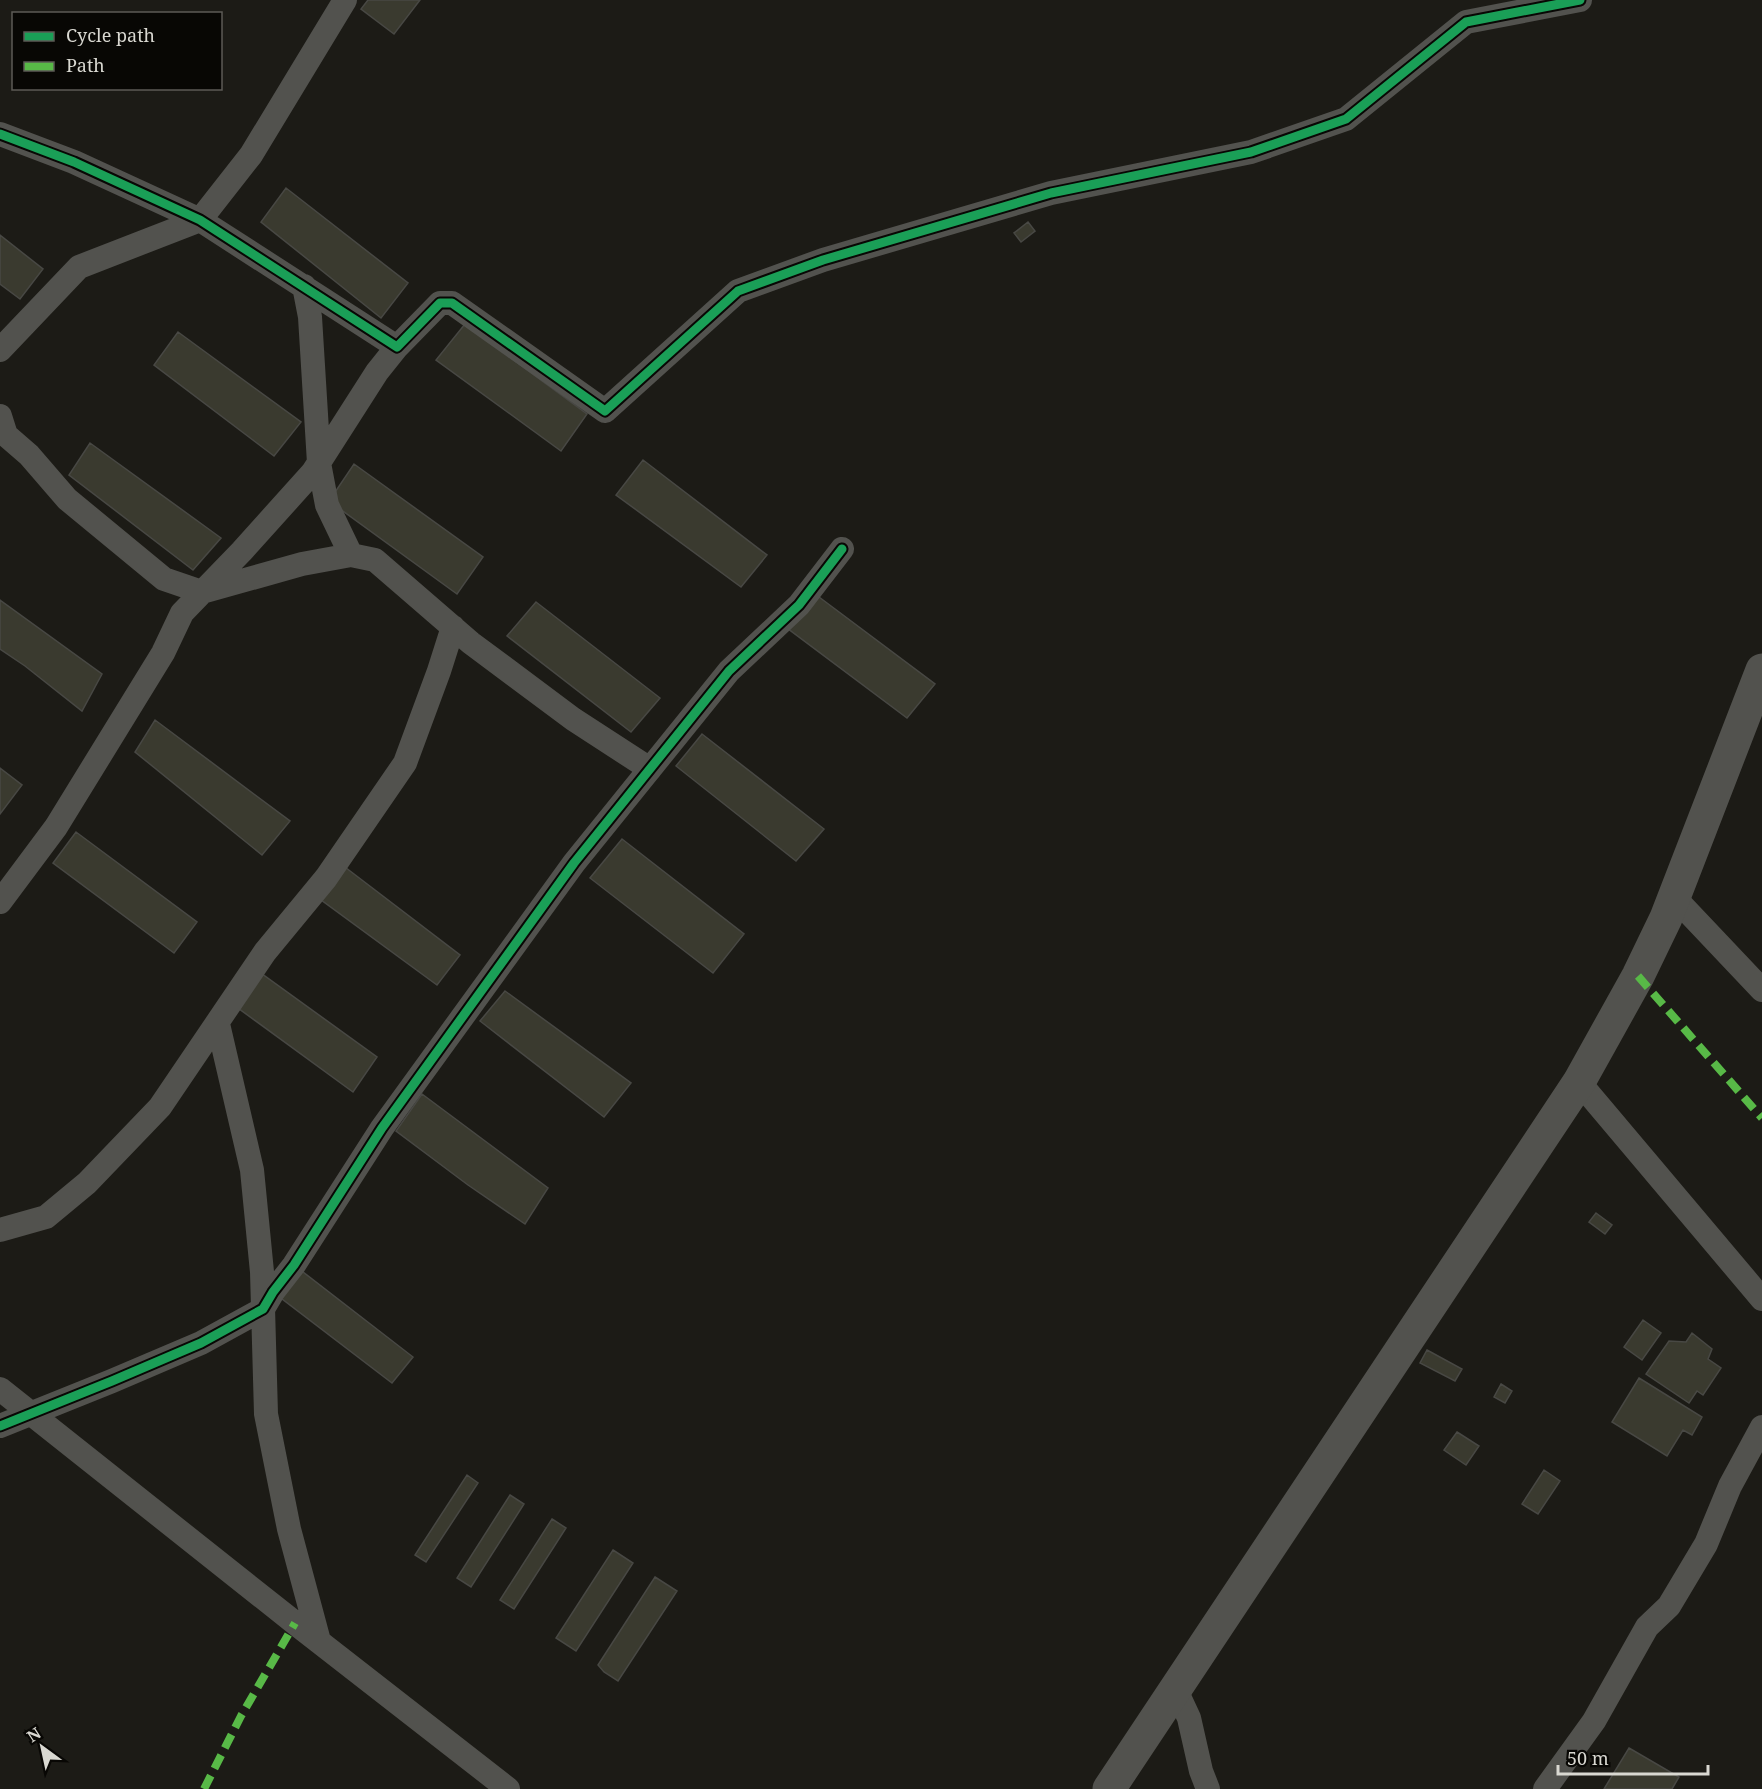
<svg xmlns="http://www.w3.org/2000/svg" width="1762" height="1789" font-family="'Noto Serif',serif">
<rect width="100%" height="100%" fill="#1c1b16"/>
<path fill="#3a3a2f" stroke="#484844" stroke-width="1.5" d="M368,0H420L394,34L361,9Z
M286,188L408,283L381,318L261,222Z
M1028,222L1035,231L1021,242L1014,233Z
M0,235L43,269L20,299L0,284Z
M465,324L587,414L561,451L436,360Z
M178,332L301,422L274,456L154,365Z
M90,443L221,538L193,570L69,475Z
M643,460L767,555L741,587L616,495Z
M354,464L483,557L457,594L329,501Z
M815,594L935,684L907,718L787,628Z
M0,600L102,674L82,711L25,666L0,649Z
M536,602L660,698L631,732L507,636Z
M155,720L290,821L262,855L135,752Z
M702,734L824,829L796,861L676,766Z
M0,768L22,785L0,814Z
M76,832L197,922L174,953L53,863Z
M622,839L744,934L713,973L590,878Z
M337,861L460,955L437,985L313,894Z
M254,968L377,1057L353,1092L231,1003Z
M505,991L631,1083L604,1117L480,1021Z
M422,1094L548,1188L525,1224L468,1185L396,1131Z
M1596,1213L1612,1225L1605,1234L1589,1222Z
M294,1265L413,1357L392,1383L273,1292Z
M1643,1320L1661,1333L1642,1360L1624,1347Z
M1692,1333L1712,1349L1708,1359L1721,1368L1703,1395L1697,1391L1689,1403L1646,1374L1669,1341L1686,1342Z
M1427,1350L1462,1369L1455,1381L1420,1363Z
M1639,1378L1702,1417L1692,1435L1683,1430L1667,1456L1612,1422Z
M1501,1384L1512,1391L1505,1403L1494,1397Z
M1457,1432L1479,1446L1466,1465L1444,1450Z
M1544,1470L1560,1481L1538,1514L1522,1504Z
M467,1475L478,1483L426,1562L415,1555Z
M510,1495L524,1504L471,1587L457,1578Z
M552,1519L566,1528L514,1609L500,1600Z
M613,1550L633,1563L576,1651L556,1638Z
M655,1577L677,1591L618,1681L604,1672L598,1665Z
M1629,1748L1679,1777L1672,1789H1604Z"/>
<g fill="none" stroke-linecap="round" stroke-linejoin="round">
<path stroke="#52524e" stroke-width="24" d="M0,134L74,162L200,220L397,347L440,303H452L605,411L738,291L823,260L1051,193L1251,152L1346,119L1466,22L1580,0
M304,286L310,317L319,463L327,505L351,555
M0,350L79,267L200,220L251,155L345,0
M0,416L6,435L29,455L67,499L164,579L202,592L302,564L351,555L375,560L471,643L573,719L650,769
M1674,897L1762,990
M0,902L56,827L163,653L182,613L242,551L313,472L377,372L397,347
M218,1024L252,1170L262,1272L266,1414L289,1529L319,1641
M1579,1082L1762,1299
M0,1230L46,1217L87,1183L160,1107L265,952L326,878L405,763L439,671L453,627
M0,1389L295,1623L508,1789
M0,1426L112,1381L201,1343L263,1309L273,1292L294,1265L382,1128L574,863L729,671L799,605L842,549
M1176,1690L1189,1718L1201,1771L1208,1789
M1545,1789L1594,1721L1647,1627L1669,1606L1706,1544L1730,1486L1762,1427"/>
<path stroke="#52524e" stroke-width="33" d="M1109,1789L1579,1082L1638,976L1666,918L1762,670"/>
<path stroke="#58b947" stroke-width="8" stroke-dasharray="15 8" stroke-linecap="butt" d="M1638,976L1762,1118
M204,1789L241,1716L295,1623"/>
<g stroke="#080704" stroke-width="13">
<path id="cycleway" d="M0,134L74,162L200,220L397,347L440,303H452L605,411L738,291L823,260L1051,193L1251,152L1346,119L1466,22L1580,0
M0,1426L112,1381L201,1343L263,1309L273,1292L294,1265L382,1128L574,863L729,671L799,605L842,549"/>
</g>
<use href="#cycleway" stroke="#1a9f57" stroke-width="9"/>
</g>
<rect x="12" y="12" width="210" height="78" fill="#080704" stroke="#5c5b56" stroke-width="1.5"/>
<rect x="24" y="32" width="30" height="9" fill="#1a9f57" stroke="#5c5b56" stroke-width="1.5"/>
<text x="66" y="42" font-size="18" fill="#d9d8d1">Cycle path</text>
<rect x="24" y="62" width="30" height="9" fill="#58b947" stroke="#5c5b56" stroke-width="1.5"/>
<text x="66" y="72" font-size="18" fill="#d9d8d1">Path</text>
<g transform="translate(42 1747) rotate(327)" stroke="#080704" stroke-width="4.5" paint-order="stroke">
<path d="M0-4.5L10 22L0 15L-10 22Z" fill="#d9d8d1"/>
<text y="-9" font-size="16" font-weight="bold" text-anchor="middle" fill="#d9d8d1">N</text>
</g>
<path d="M1558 1765v9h150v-9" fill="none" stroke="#d9d8d1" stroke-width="3"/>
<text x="1567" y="1765" font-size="18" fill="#d9d8d1" stroke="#080704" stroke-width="4.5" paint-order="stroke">50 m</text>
</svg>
